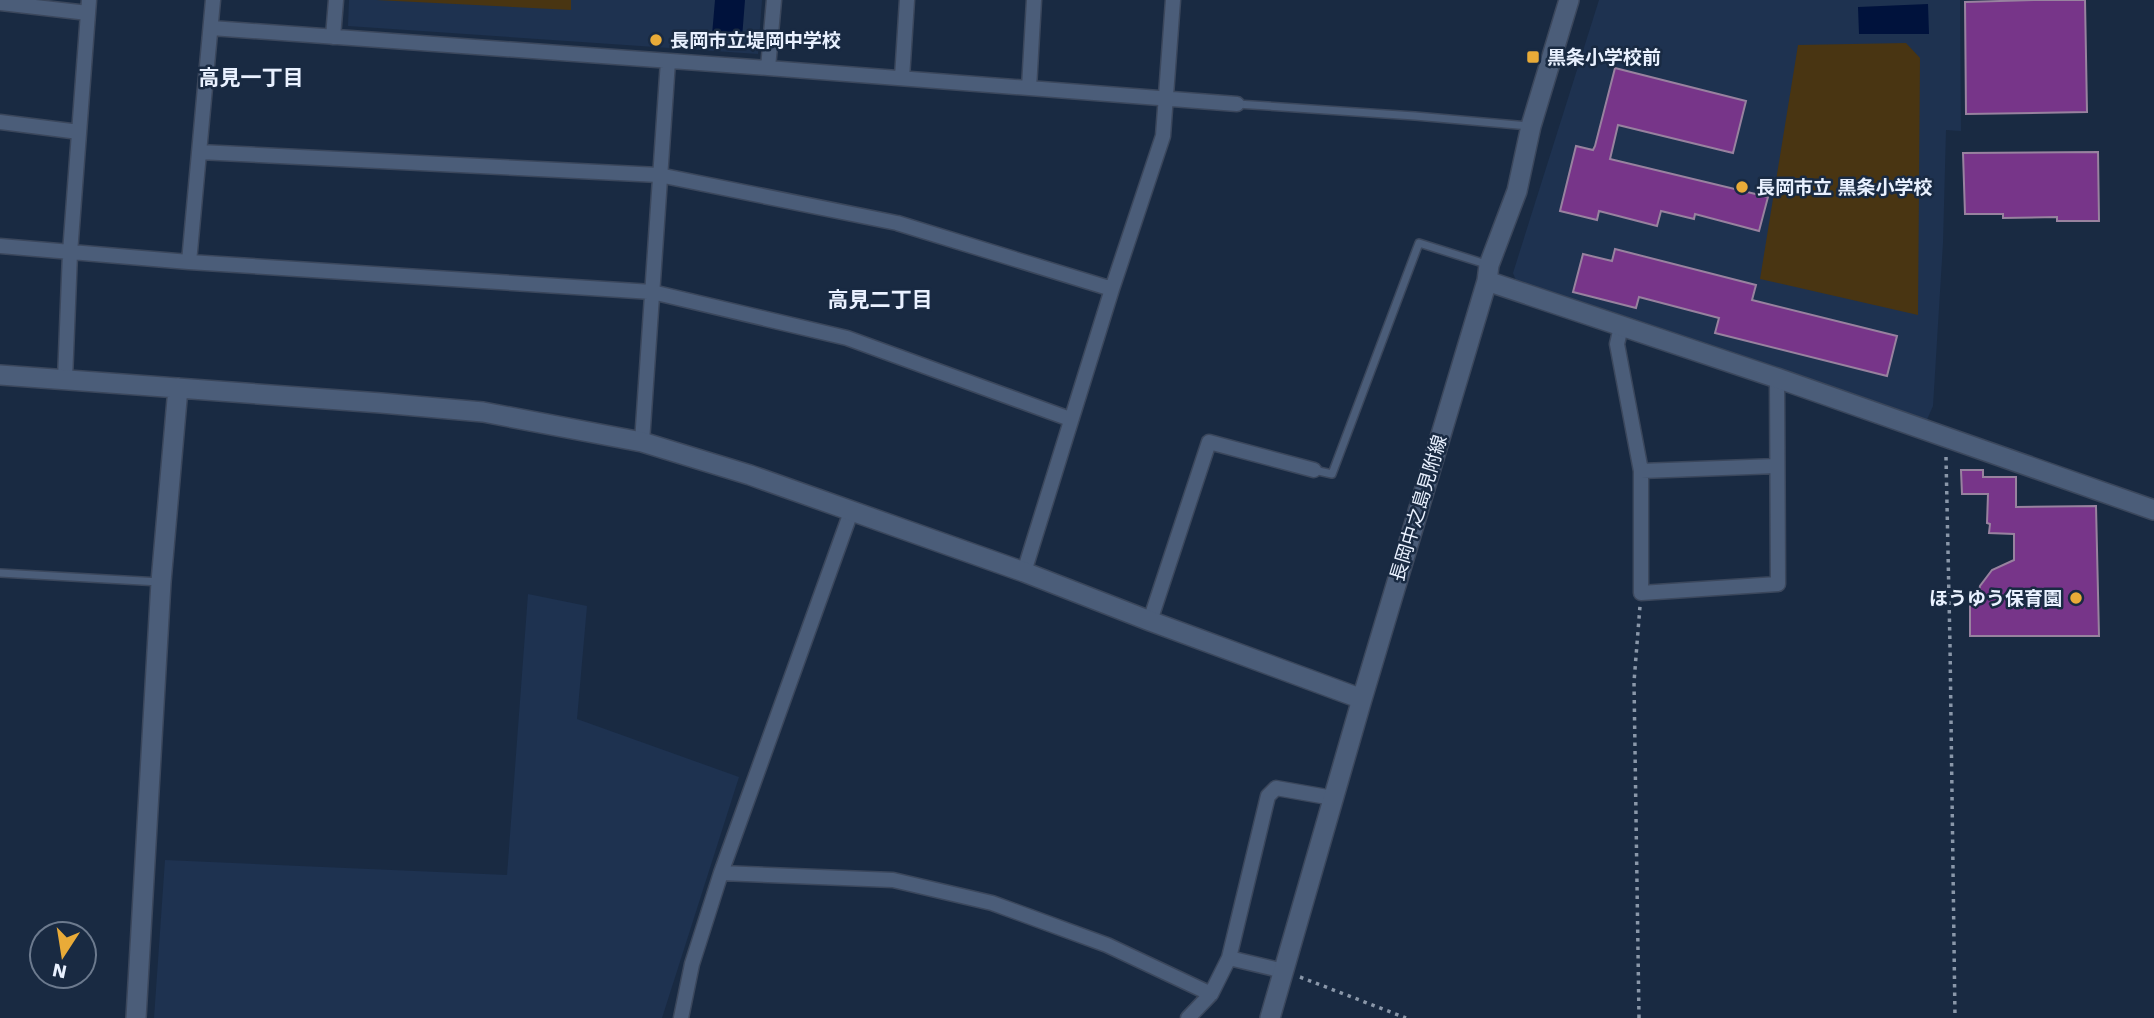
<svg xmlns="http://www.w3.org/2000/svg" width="2154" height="1018" font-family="'Work Sans','Noto Sans JP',sans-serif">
<rect width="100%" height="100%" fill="#192a42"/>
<path fill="#1e3250" d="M349,0H762L758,54L348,26Z
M1599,0H1960L1961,131L1946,130L1943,243L1933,406L1926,422L1517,283L1513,273Z
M528,594L587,606L577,719L739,777L662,1018H154L165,860L507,875Z"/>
<path fill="#493512" d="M376,0H571V10Z
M1906,43L1920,58L1918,315L1760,279L1798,45Z"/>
<path fill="#00123c" d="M715,0H745L742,38L712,35Z
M1928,4L1929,34H1859L1858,7Z"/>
<path fill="#773589" stroke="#98829f" stroke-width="2" d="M2035,0H2085L2087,112L1966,114L1965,2Z
M1615,68L1746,101L1733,153L1618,125L1610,159L1768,197L1759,231L1695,214L1694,219L1661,211L1657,226L1599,211L1597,220L1560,211L1576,146L1593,150L1595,146Z
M2098,152L2099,221H2057V217L2003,218V214H1965L1963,153Z
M1615,249L1756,285L1752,300L1897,336L1887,376L1715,333L1719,318L1639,297L1636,308L1573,292L1583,254L1612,261Z
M1961,470H1983V477H2016V507L2096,506L2099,636H1970V596H1978L1980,586L1992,570L2014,560V534L1989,533L1990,524L1987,523L1988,494H1962Z"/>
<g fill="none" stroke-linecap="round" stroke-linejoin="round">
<g stroke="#3b475c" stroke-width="10">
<path id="lane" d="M1237,104L1415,116L1530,126
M1314,470L1332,474L1419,243L1489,265
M0,573L160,582"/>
</g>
<g stroke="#3b475c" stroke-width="17">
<path id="street" d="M0,3L88,13
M211,28L768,68L1237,104
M333,37L336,0
M768,68L774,0
M902,78L907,0
M1029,88L1034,0
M0,122L79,132
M199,152L659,175L897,223L1112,289
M0,246L189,262L652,292L847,338L1070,419
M189,262L213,0
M1621,327L1617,344L1641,471V593L1778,584L1777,378
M65,379L70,253L89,0
M642,442L668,61
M1641,471L1777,466
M1024,572L1112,289L1163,136L1173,0
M1150,621L1209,442L1314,470
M721,873L893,880L992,903L1107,945L1211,994
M1229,958L1284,971
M681,1018L692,964L721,873L851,512
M1188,1018L1211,994L1229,958L1268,796L1276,788L1333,798"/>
</g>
<g stroke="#3b475c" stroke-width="22">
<path id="secondary" d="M1487,281L1777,378L2154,510
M0,375L381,403L483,412L642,442L750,475L1024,572L1150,621L1362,699
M136,1018L161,582L178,388
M1270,1018L1362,699L1487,281L1489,265L1517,191L1531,126L1569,0"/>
</g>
<path stroke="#8a97a9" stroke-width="3.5" stroke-dasharray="3.5 5" stroke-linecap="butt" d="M1946,457L1950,645L1955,1018
M1300,977L1406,1018
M1639,1018L1634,682L1640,606"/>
<use href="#lane" stroke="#4b5d79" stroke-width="7"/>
<use href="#street" stroke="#4b5d79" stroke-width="14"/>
<use href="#secondary" stroke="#4b5d79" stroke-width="19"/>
</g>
<g fill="#e9ab38" stroke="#192a42" stroke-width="2.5">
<circle cx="656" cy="40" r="7"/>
<rect x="1526" y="50" width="14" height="14" rx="3.5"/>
<circle cx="1742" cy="187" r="7"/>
<circle cx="2076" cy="598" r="7"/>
</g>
<g text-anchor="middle" stroke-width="5" stroke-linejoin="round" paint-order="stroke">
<g font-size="19" font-weight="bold" fill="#e9f1ff" stroke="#192a42" text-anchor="start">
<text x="670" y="47">長岡市立堤岡中学校</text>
<text x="1547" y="64">黒条小学校前</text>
<text x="1756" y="194">長岡市立 黒条小学校</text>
<text x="2062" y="605" text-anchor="end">ほうゆう保育園</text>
</g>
<g font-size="19" fill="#e9f1ff" stroke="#192a42">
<text transform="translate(1418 508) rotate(-73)" y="7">長岡中之島見附線</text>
</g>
<g font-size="21" font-weight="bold" fill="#e9f1ff" stroke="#192a42">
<text x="251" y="85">高見一丁目</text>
<text x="880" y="307">高見二丁目</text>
</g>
</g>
<g transform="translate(63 955) rotate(192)"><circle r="33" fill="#192a42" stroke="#6c7a8e" stroke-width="2"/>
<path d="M0-5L12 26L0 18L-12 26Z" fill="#e9ab38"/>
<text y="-10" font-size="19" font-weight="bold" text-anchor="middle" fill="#e9f1ff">N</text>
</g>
</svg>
